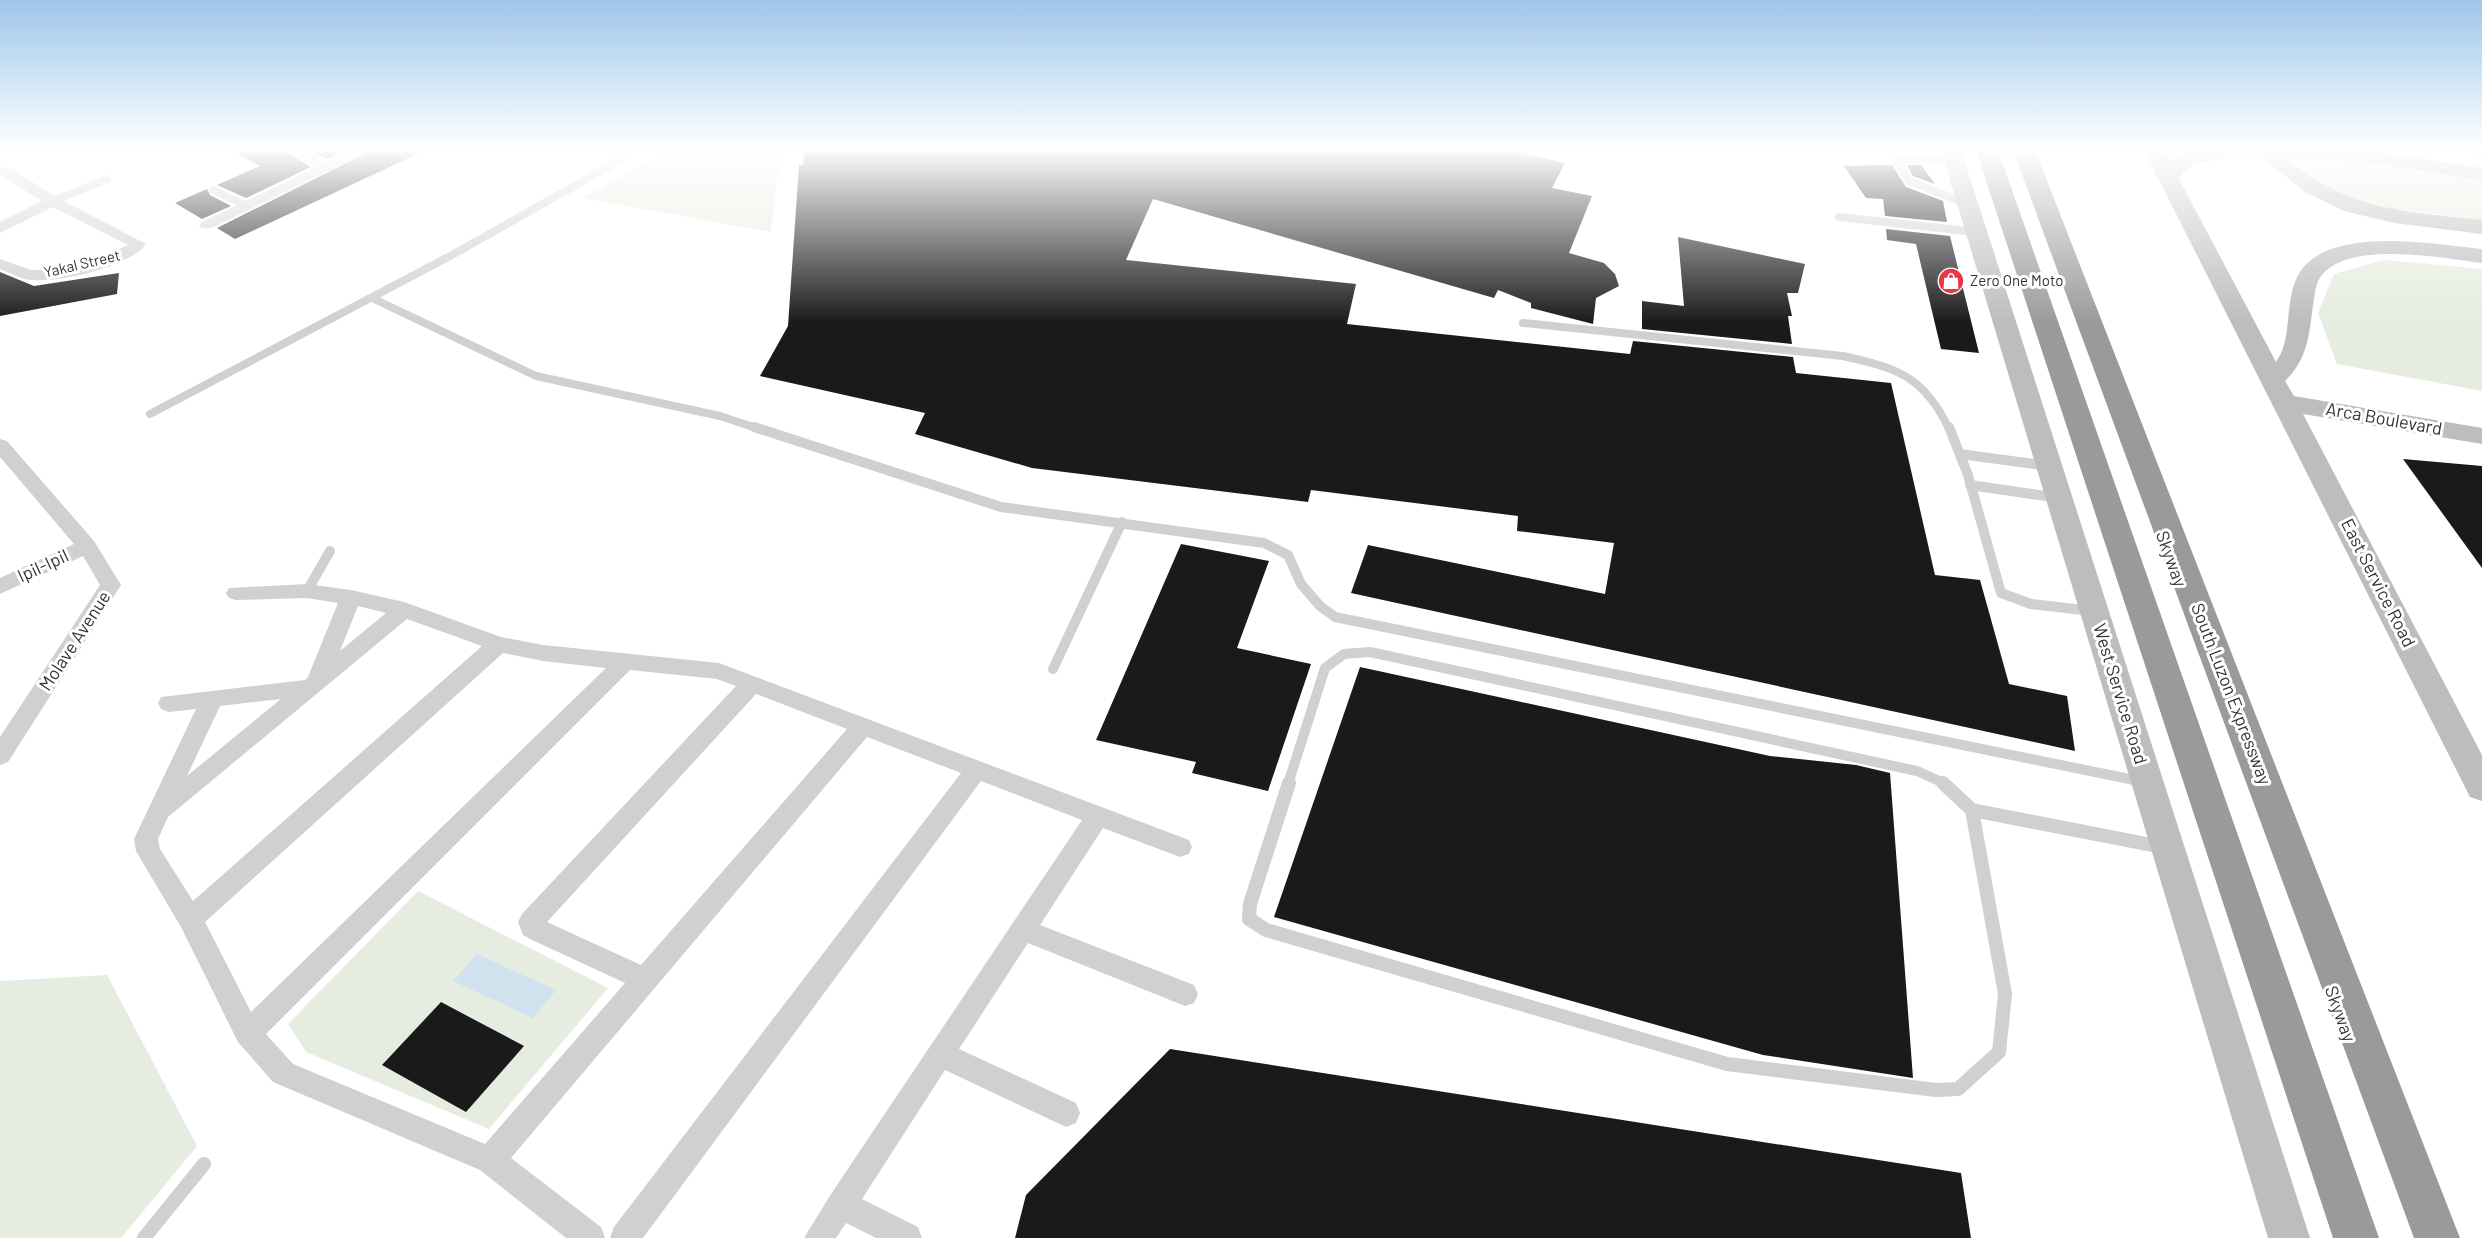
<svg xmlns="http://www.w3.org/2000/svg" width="2482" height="1238" font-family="Barlow,sans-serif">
<rect width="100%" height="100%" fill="#fff"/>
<path fill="#e6ecdf" d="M670,150H780L771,232L583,198Z
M2291,158H2344L2482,178V220L2394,209L2333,192Z
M2384,260L2482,269V391L2337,364L2318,313L2334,274Z
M418,891L608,988L489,1129L306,1052L288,1024Z
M107,975L197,1146L121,1238H0V981Z"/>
<path fill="#cfe2ee" d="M477,954L556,990L533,1018L453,981Z"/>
<path fill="#1a1a1a" d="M231,150H284L311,167L246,198L217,185L260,166Z
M308,150H347L327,159Z
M372,150H426L235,239L217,228Z
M804,150H1511L1565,163L1552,188L1592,196L1569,253L1604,263L1615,274L1619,286L1596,298L1593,324L1531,308V303L1498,290L1494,298L1153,199L1126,260L1356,284L1347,324L1630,354L1633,341L1793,357L1796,373L1891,383L1935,575L1980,580L2009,684L2067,696L2075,751L1351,593L1368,545L1605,594L1614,543L1517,531L1518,516L1311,490L1308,502L1032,468L915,434L925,413L760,376L788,326L799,165H803Z
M1892,165L1906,187L1943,201L1947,222L1885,216L1883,199L1866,198L1844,166Z
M1907,165H1921L1935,184L1913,176Z
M207,189L210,195L231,206L202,219L175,203Z
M1886,229L1950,236L1979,353L1941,349L1916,244L1887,240Z
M1678,237L1805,264L1798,293H1787L1792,316H1788L1792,344L1642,329V301L1684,306Z
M0,272L34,286L119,273L117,294L0,316Z
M2403,459L2482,466V568Z
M1181,544L1269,561L1237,648L1311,664L1268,791L1192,773L1196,762L1096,740Z
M1360,667L1770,756L1856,765L1890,773L1913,1078L1763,1055L1274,917Z
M441,1002L524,1046L466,1112L382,1065Z
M1170,1049L1961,1173L1971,1238H1015L1026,1195Z"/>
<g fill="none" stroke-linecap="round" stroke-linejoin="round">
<path stroke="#d0d0d0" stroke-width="8" d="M1890,150L1909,181L1967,204
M2476,150L2482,153
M2368,155L2388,150
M1895,159H1953
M213,190L247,206
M53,201L107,179
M1839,217L1976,232
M372,298L536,376L720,416L759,429
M1523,323L1843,356C1897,368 1924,376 1949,429
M150,414L452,255L622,159L607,150"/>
<path stroke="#d0d0d0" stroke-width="10" d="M754,427L1001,507L1264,543L1288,555L1301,584L1320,606L1335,617L2144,782
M1949,427L1968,475L2001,593L2031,604L2092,611
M1960,454L2049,466
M1970,485L2059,498
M307,591L330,551
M1053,669L1122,522
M1288,784L1325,668L1344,654L1370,652L1917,771L1946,784"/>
<path stroke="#d0d0d0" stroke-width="14" d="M1289,783L1250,904L1249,919L1266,930L1727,1064L1936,1090L1958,1089L1999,1052L2005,994L1972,810L1943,783
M1972,810L2162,847
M144,1238L204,1164"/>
<path fill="#d0d0d0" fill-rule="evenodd" d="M286,150H304L327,162L352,150H370L212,228H202L199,225L202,222L316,167Z
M0,167L12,169L58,198L146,244C129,267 59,283 31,280C21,279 10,273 0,269V259L31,270H41L100,258L128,245L53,207L0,233V222L42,201L0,175Z
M0,439L7,441L94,541L121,585L8,762L0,765V737L100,585L83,556L0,594V578L74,544L0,457Z
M307,584L351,590L404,602L501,637L543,645L719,663L1189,840L1192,847L1189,854L1180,857L1103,828L1040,925L1194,985L1198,994L1194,1003L1185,1006L1028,943L959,1049L1076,1103L1080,1113L1076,1123L1066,1127L945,1070L862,1199L918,1227L922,1238H876L846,1223L836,1238H804L831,1194L1082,820L981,781L643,1238H610L614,1227L961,773L867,737L511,1158L601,1227L605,1238H566L480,1170L273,1082L238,1042L181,927L136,851L134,839L196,709L169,712L161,709L158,703L161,697L305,680L308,677L338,603L307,598L236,600L229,598L226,593L229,588ZM358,606L386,613L340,651ZM407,619L482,646L193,901L160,849L158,839L168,817ZM503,653L543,661L606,668L251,1012L205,922ZM630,670L717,679L736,686L522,914L518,922L523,935L530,939L625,983L485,1144L293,1064L266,1034ZM756,694L847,729L641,965L547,922ZM281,699L187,776L220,706Z"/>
<path fill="#bdbdbd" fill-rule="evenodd" d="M1941,150H1961L2310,1238H2268Z
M2144,150H2164L2170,161L2183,153L2199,150H2366L2482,168V180L2366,162L2288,159C2347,210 2408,212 2482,220V234L2394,223L2344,211L2305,192L2263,158L2243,157L2196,163L2184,171L2179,179L2276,362C2292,340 2285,307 2295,282C2317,222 2433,244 2482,249V263C2442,258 2350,240 2322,275C2315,282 2315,296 2313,305C2309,335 2308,359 2285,381L2294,396L2482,428V444L2303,414L2482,755V801L2470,797Z"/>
<path fill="#9a9a9a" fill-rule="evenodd" d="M1976,150H1998L2379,1238H2333Z
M2013,150H2035L2460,1238H2414Z"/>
</g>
<linearGradient id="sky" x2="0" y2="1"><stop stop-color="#9ec6ea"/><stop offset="0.46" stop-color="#fff"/><stop offset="1" stop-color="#fff" stop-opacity="0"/></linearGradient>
<rect width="2482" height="323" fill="url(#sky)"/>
<defs>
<g id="shop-disc" transform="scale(1.35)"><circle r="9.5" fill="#e63946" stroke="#fff"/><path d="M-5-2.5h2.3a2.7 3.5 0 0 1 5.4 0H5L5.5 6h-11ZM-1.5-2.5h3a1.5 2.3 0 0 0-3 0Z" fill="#fff"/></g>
</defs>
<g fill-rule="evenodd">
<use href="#shop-disc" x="1951" y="281"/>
</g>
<g text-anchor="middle" stroke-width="6" stroke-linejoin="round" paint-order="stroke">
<g font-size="15" fill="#333" stroke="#fff">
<text transform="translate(82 264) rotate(-13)" y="5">Yakal Street</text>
</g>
<g font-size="15" fill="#333" stroke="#fff" text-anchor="start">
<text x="1970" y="286">Zero One Moto</text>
</g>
<g font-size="18" fill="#333" stroke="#fff">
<text transform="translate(2384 419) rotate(10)" y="6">Arca Boulevard</text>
<text transform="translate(2171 559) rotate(70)" y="6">Skyway</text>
<text transform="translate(43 566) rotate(-25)" y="6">Ipil-Ipil</text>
<text transform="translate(2378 583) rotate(63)" y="6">East Service Road</text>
<text transform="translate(75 641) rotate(-57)" y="6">Molave Avenue</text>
<text transform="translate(2120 694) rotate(73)" y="6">West Service Road</text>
<text transform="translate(2231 694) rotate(69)" y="6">South Luzon Expressway</text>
<text transform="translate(2340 1014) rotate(70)" y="6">Skyway</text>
</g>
</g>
</svg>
